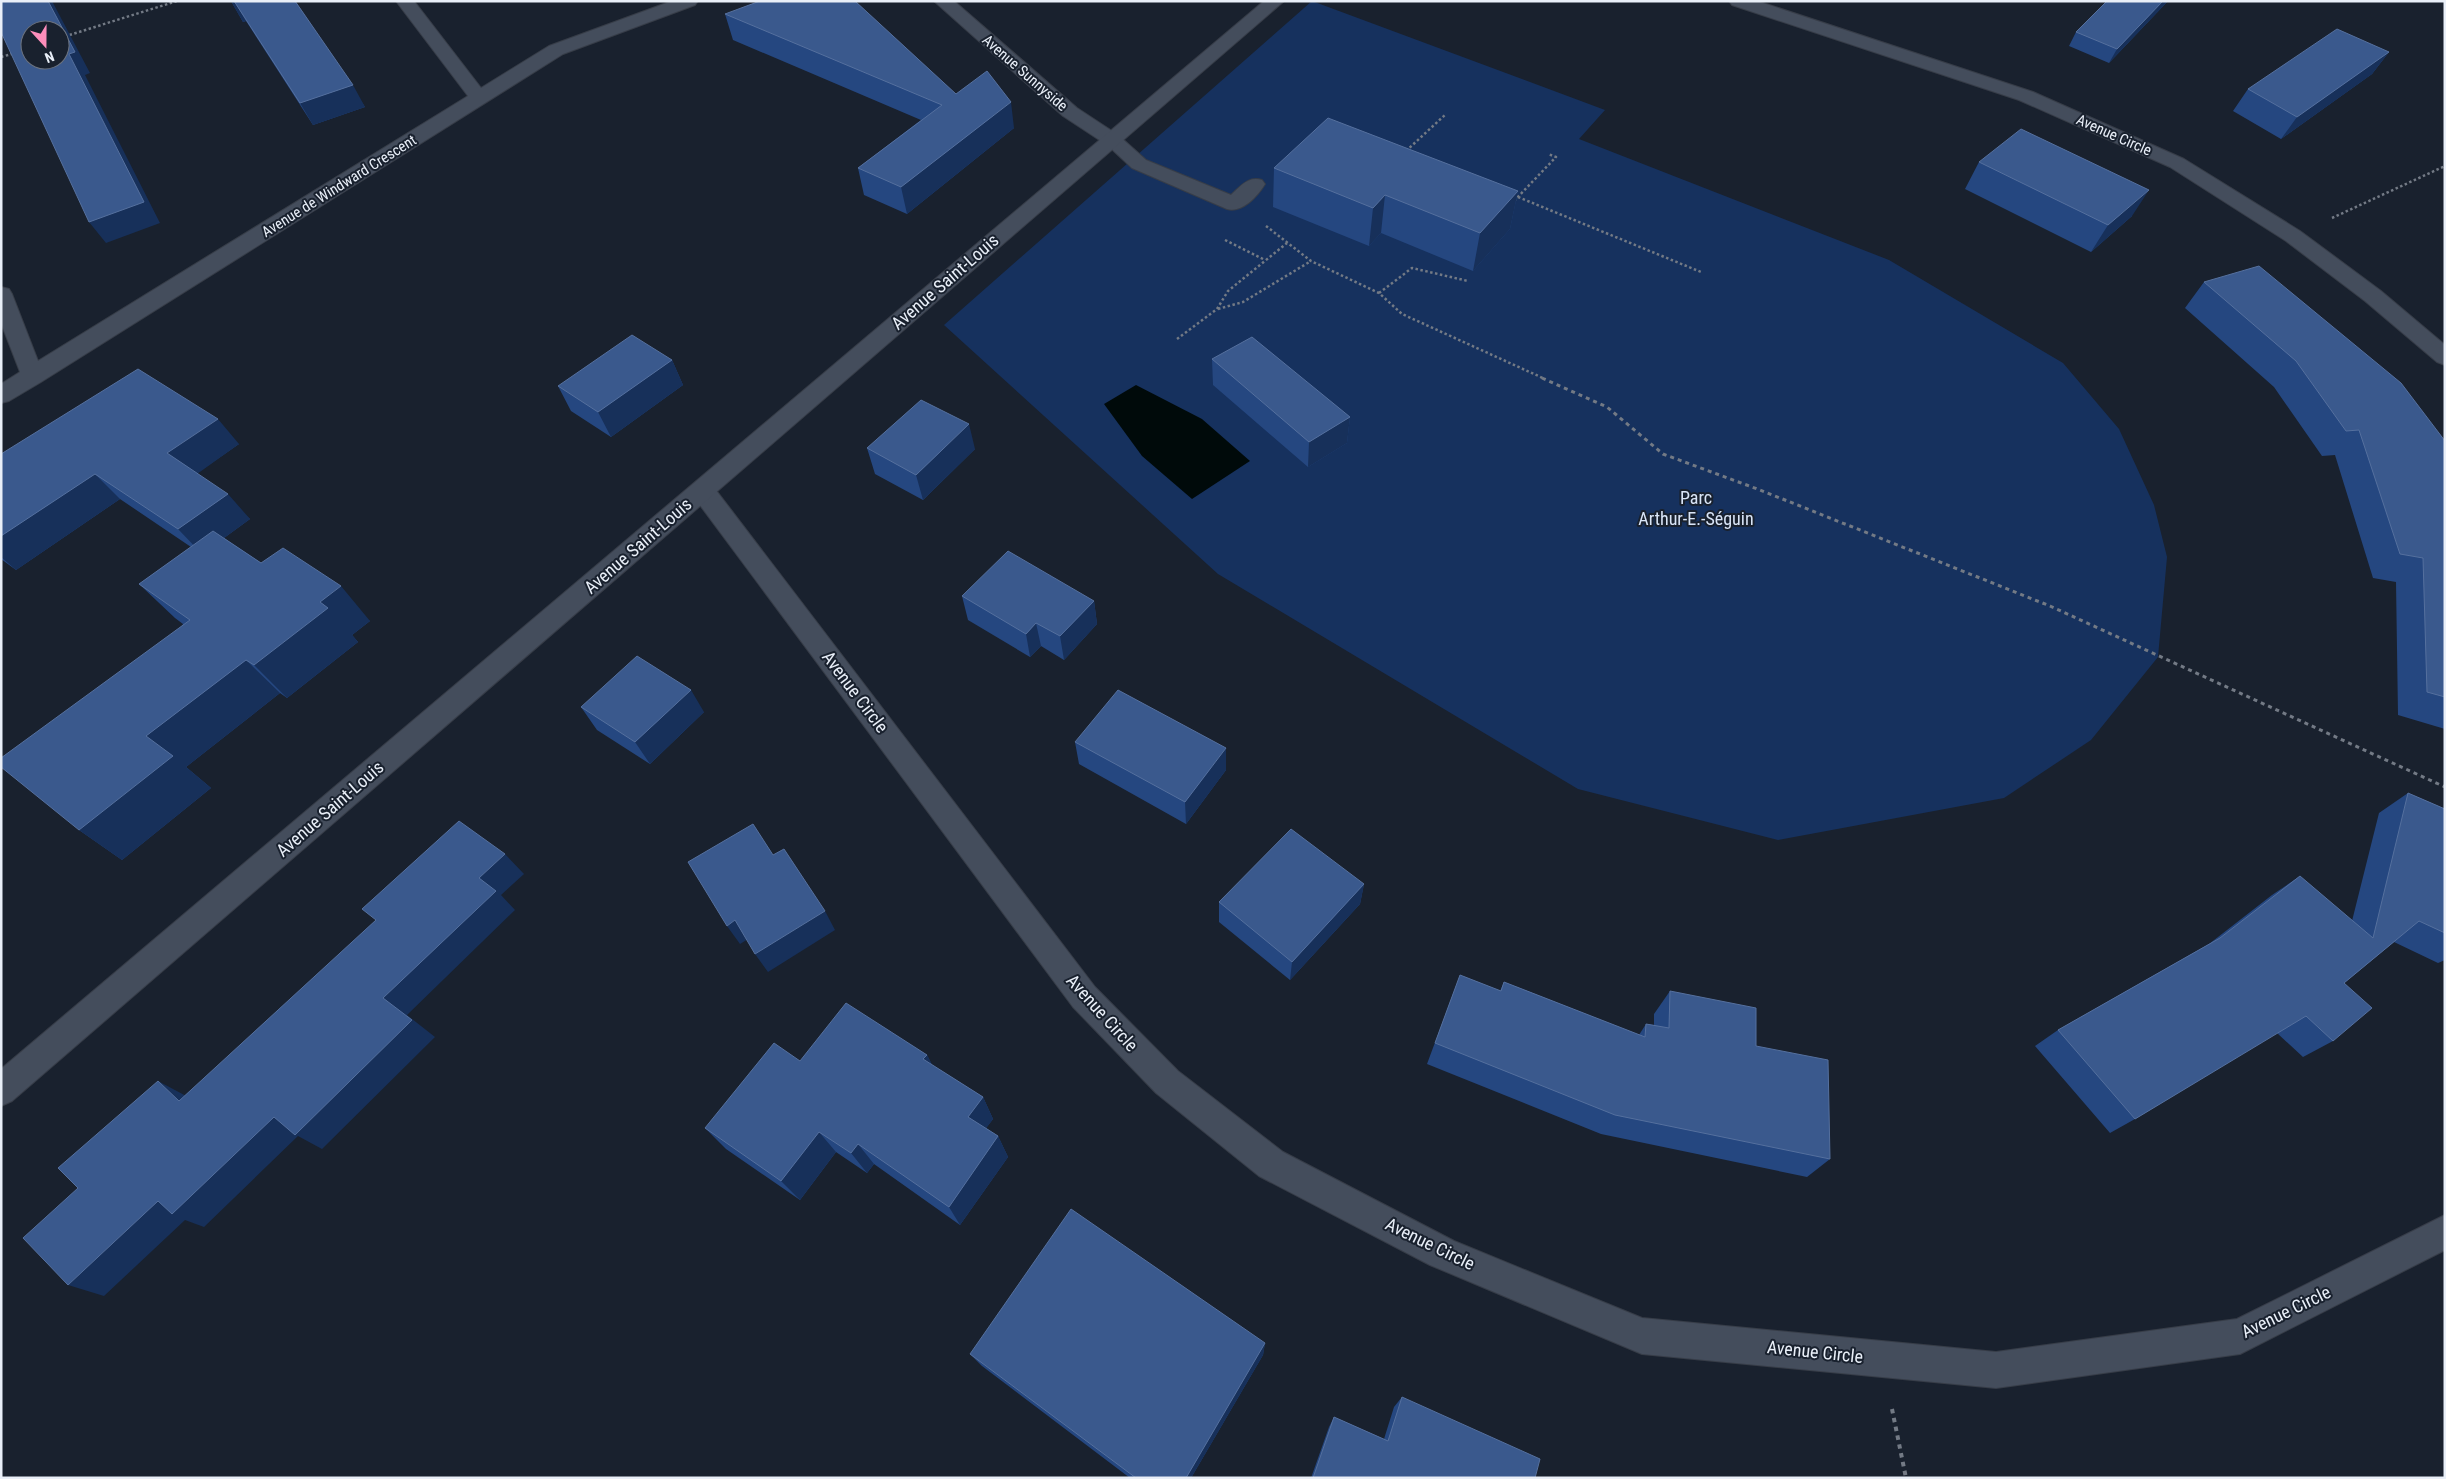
<svg xmlns="http://www.w3.org/2000/svg" width="2446" height="1479" font-family="'Roboto Condensed',sans-serif">
<rect width="100%" height="100%" fill="#19212e"/>
<path fill="#16315e" d="M1312,1L1605,110L1579,139L1889,260L2063,363L2119,429L2154,505L2167,557L2158,657L2091,740L2004,798L1778,840L1578,789L1218,574L944,325Z"/>
<path fill="#000a0a" d="M1136,385L1202,419L1250,461L1192,499L1142,456L1104,404Z"/>
<g fill="none" stroke-linecap="round" stroke-linejoin="round">
<g stroke="#373d48" stroke-width="2">
<path id="lane" d="M1111,133L1118,135L1146,160L1231,195C1241,186 1248,176 1262,180L1265,184C1257,197 1242,213 1227,209L1132,168L1101,139L1104,135Z"/>
</g>
<g stroke="#373d48" stroke-width="2">
<path id="street" d="M396,1H414L481,88L549,46L672,1H698L695,5L563,54L41,382L9,401L1,403V384L20,372L1,323V287L9,289L12,294L38,361L468,96Z
M934,1H954L1077,108L1118,135L1121,139L1118,143L1111,145L1104,143L1063,116Z
M1729,1H1757L2033,92L2184,159L2300,231L2381,291L2445,345V365L2437,362L2365,301L2286,241L2170,167L2019,100L1732,5Z
M703,482L712,485L1095,987L1178,1071L1283,1152L1454,1241L1642,1318L1996,1352L2237,1319L2445,1215V1250L2240,1354L1996,1388L1642,1354L1430,1265L1259,1176L1156,1093L1073,1007L694,497L691,491L694,485Z"/>
</g>
<g stroke="#373d48" stroke-width="2">
<path id="secondary" d="M1264,1H1284L12,1101L1,1106V1069Z"/>
</g>
<path stroke="#737a85" stroke-width="2.5" stroke-dasharray="2.5 2.5" stroke-linecap="butt" d="M60,38L177,1
M1,57L15,53
M1406,151L1446,114
M1518,197L1701,272
M1514,201L1556,157L1548,154
M2332,218L2445,166
M1266,226L1311,261L1379,293L1402,314L1545,379
M1225,240L1265,260
M1379,293L1412,268L1468,281
M1218,309L1243,302L1311,261
M1177,339L1217,309L1228,291L1287,243"/>
<path stroke="#737a85" stroke-width="3" stroke-dasharray="4 4" stroke-linecap="butt" d="M1542,378L1607,407L1663,454L1760,490L2050,606L2445,787"/>
<path stroke="#737a85" stroke-width="4" stroke-dasharray="4.5 4.5" stroke-linecap="butt" d="M1892,1409L1906,1478"/>
<use href="#lane" fill="#444d5c" fill-rule="evenodd"/>
<use href="#street" fill="#444d5c" fill-rule="evenodd"/>
<use href="#secondary" fill="#444d5c" fill-rule="evenodd"/>
</g>
<path fill="#254780" d="M231,1H295L365,107L313,125L246,21L243,22Z
M2168,1L2109,63L2069,46L2076,32Z
M725,14L956,94L1014,128L907,214L864,195L858,168L921,120L733,40Z
M2389,52L2372,74L2281,139L2233,111L2248,89Z
M1979,162L2132,216L2091,252L1965,189Z
M1274,168L1518,191L1510,229L1473,271L1381,233L1369,246L1273,207Z
M2204,282L2445,441V729L2398,715L2396,582L2373,578L2335,455L2322,456L2274,387L2185,308Z
M1212,359L1350,417L1347,443L1308,467L1213,385Z
M672,360L683,385L611,437L571,411L558,386Z
M239,444L197,473L250,519L224,538L261,563L370,621L352,635L358,642L287,698L280,693L186,767L211,788L122,860L79,830L183,624L175,618L139,584L191,547L120,499L16,570L1,559V454Z
M867,448L975,449L923,500L875,474Z
M962,596L1094,601L1097,624L1064,660L1041,646L1030,657L968,620Z
M581,707L704,712L650,764L597,730Z
M1075,742L1226,770L1186,824L1079,764Z
M2408,793L2445,809V960L2438,963L2394,942L2344,983L2333,1041L2303,1057L2277,1033L2135,1119L2110,1133L2035,1046L2058,1030L2209,944L2272,895L2300,876L2352,921L2379,813Z
M1364,884L1360,904L1290,980L1219,922V902Z
M1460,975L1500,991L1504,982L1639,1035L1646,1024L1654,1025V1014L1670,991L1756,1046L1830,1159L1807,1177L1601,1134L1427,1064Z
M927,1055L932,1065L983,1097L993,1119L986,1128L998,1136L1008,1157L960,1225L874,1164L867,1173L836,1152L800,1200L726,1149L705,1128L800,1061Z
M1265,1343L1263,1355L1191,1478H1130L982,1366L970,1354Z
M1402,1397L1535,1478H1311L1329,1427L1334,1417L1384,1439L1394,1407Z"/>
<path fill="#17305a" d="M48,1H52L90,73L85,75L160,223L106,243L89,222L69,54Z
M231,1H234L246,21L243,22Z
M2163,1H2168L2109,63L2117,49Z
M2389,52L2372,74L2281,139L2297,117Z
M353,85L365,107L313,125L300,103Z
M1011,102L1014,128L907,214L901,187Z
M2149,190L2132,216L2091,252L2108,225Z
M1518,191L1510,229L1473,271L1480,233Z
M1385,195L1381,233L1369,246L1373,208Z
M672,360L683,385L611,437L598,412Z
M1350,417L1347,443L1308,467L1309,442Z
M218,419L239,444L190,479L167,453Z
M969,424L975,449L923,500L916,475Z
M95,474L120,499L16,570L1,557V536Z
M228,494L250,519L202,554L178,529Z
M341,586L370,621L352,635L358,642L287,698L254,665L320,602Z
M1094,601L1097,624L1064,660L1060,636Z
M1036,623L1041,646L1030,657L1026,634Z
M246,660L280,693L186,767L211,788L122,860L79,830L146,736Z
M691,690L704,712L650,764L635,742Z
M1226,748V770L1186,824L1185,802Z
M505,854L524,874L501,895L515,910L407,1015L435,1037L322,1149L298,1136L204,1227L185,1220L104,1296L68,1285L158,1201L383,998L479,878Z
M1364,884L1360,904L1290,980L1292,962Z
M825,911L835,930L768,972L755,954Z
M735,920L748,939L740,944L727,926Z
M927,1055L939,1078L923,1059Z
M158,1081L188,1097L179,1101Z
M983,1097L993,1119L979,1138L968,1117Z
M819,1132L836,1152L800,1200L781,1181Z
M998,1136L1008,1157L960,1225L949,1207Z
M858,1144L874,1164L867,1173L851,1153Z
M1265,1343L1263,1355L1191,1478H1186Z"/>
<path fill="#3a598d" stroke="#55709e" fill-rule="evenodd" d="M1,1H48L75,52L69,54L144,202L89,222L1,32ZM30,30H60V60H30Z
M234,1H295L353,85L300,103Z
M760,1H855L956,94L987,71L1011,102L901,187L858,168L942,105L725,14Z
M2107,1H2163L2117,49L2076,32Z
M2337,29L2389,52L2297,117L2248,89Z
M1328,118L1518,191L1480,233L1385,195L1373,208L1274,168Z
M2021,129L2149,190L2108,225L1979,162Z
M2259,266L2401,383L2445,441V697L2427,692L2423,558L2400,554L2359,430L2346,431L2296,361L2204,282Z
M632,335L672,360L598,412L558,386Z
M1252,337L1350,417L1309,442L1212,359Z
M138,369L218,419L167,453L228,494L178,529L95,474L1,536V454Z
M921,400L969,424L916,475L867,448Z
M213,531L261,563L283,548L341,586L320,602L328,608L254,665L246,660L146,736L173,756L79,830L1,767V758L190,620L139,584Z
M1008,551L1094,601L1060,636L1036,623L1026,634L962,596Z
M637,656L691,690L635,742L581,707Z
M1118,690L1226,748L1185,802L1075,742Z
M2408,793L2445,809V933L2419,921L2344,983L2372,1008L2333,1041L2306,1016L2135,1119L2058,1030L2220,938L2300,876L2373,938Z
M459,821L505,854L479,878L496,891L383,998L412,1020L295,1135L274,1117L172,1214L158,1201L68,1285L23,1238L78,1188L58,1168L158,1081L179,1101L376,920L362,909Z
M753,824L773,855L784,849L825,911L755,954L735,920L727,926L688,862Z
M1291,829L1364,884L1292,962L1219,902Z
M1460,975L1501,991L1504,982L1645,1037L1646,1024L1669,1028L1670,991L1756,1008V1046L1828,1060L1830,1159L1615,1115L1435,1043Z
M846,1003L927,1055L923,1059L983,1097L968,1117L998,1136L949,1207L858,1144L851,1153L819,1132L781,1181L705,1128L774,1043L800,1061Z
M1071,1209L1265,1343L1186,1478H1136L970,1354Z
M1402,1397L1540,1459L1535,1478H1313L1334,1417L1388,1441Z"/>
<g text-anchor="middle" stroke-width="4" stroke-linejoin="round" paint-order="stroke">
<g font-size="15" fill="#e9eff8" stroke="#19212e">
<text transform="translate(1025 73) rotate(41)" y="5">Avenue Sunnyside</text>
<text transform="translate(2114 135) rotate(24)" y="5">Avenue Circle</text>
<text transform="translate(339 186) rotate(-32)" y="5">Avenue de Windward Crescent</text>
</g>
<g font-size="18" fill="#e9eff8" stroke="#19212e">
<text transform="translate(945 282) rotate(-41)" y="6">Avenue Saint-Louis</text>
<text transform="translate(638 546) rotate(-41)" y="6">Avenue Saint-Louis</text>
<text transform="translate(855 692) rotate(53)" y="6">Avenue Circle</text>
<text transform="translate(330 809) rotate(-41)" y="6">Avenue Saint-Louis</text>
<text transform="translate(1102 1013) rotate(48)" y="6">Avenue Circle</text>
<text transform="translate(1430 1244) rotate(26)" y="6">Avenue Circle</text>
<text transform="translate(2286 1312) rotate(-26)" y="6">Avenue Circle</text>
<text transform="translate(1815 1352) rotate(6)" y="6">Avenue Circle</text>
</g>
<g font-size="18" fill="#d9e5f7" stroke="#19212e">
<text x="1696" y="504">Parc<tspan x="1696" dy="21">Arthur-E.-Séguin</tspan></text>
</g>
</g>
<rect width="2446" height="1479" fill="none" stroke="#e9eff8" stroke-width="5"/>
<g transform="translate(45 45) rotate(159)"><circle r="24" fill="#19212e" stroke="#6c737f"/>
<path d="M0-4L9 19L0 12L-9 19Z" fill="#fe8ebb"/>
<text y="-8" font-size="14" font-weight="bold" text-anchor="middle" fill="#e9eff8">N</text>
</g>
</svg>
